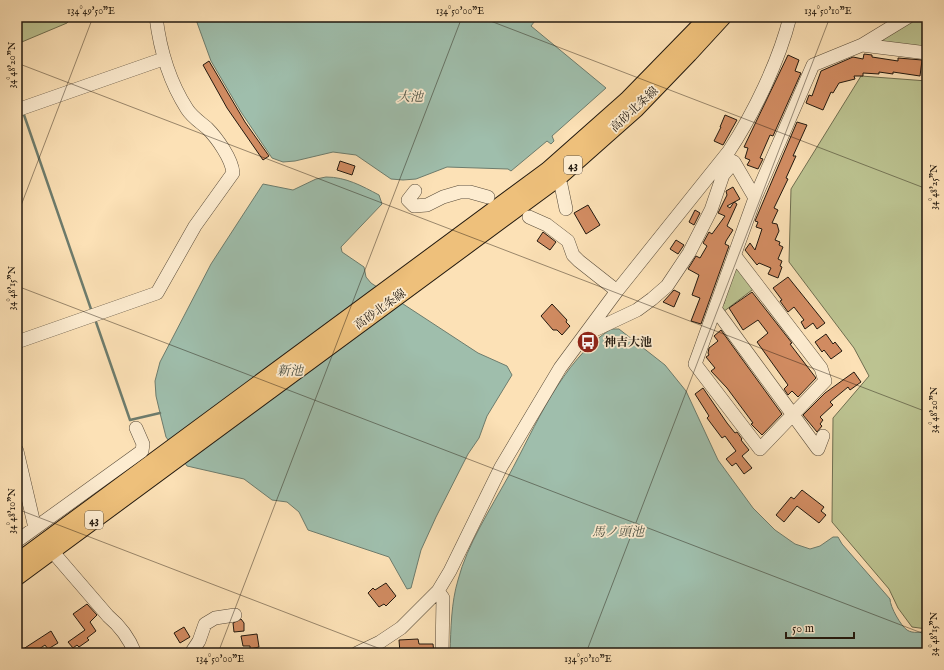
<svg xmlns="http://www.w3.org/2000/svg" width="944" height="670" font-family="'IM FELL English','Noto Serif JP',serif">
<rect width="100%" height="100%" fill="#fce1b6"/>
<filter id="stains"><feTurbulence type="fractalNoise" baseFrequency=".005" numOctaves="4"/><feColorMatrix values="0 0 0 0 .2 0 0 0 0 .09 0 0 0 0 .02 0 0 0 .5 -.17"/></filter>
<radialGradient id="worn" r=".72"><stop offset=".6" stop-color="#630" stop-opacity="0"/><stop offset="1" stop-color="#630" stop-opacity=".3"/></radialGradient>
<path fill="#bcc391" stroke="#6f6e50" d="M17,17H73L67,23L17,44Z
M915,17H927V49L881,44L880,40Z
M861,76L927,81V629L912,627L898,608L889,589L832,522L833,418L869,376L854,348L789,262L791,189Z
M741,268L756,287L723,312L721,303L724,304L725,300L723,299L734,269Z"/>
<path fill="#9fbeac" stroke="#6d7c6d" d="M195,17H538L531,26L606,88L552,136L554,141L551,144L547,141L511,171L508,169L447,167L416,179L403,180L391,179L356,155L333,152L295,161L283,162L272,158L241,112L211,61Z
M326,177C346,177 362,186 379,195L382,204L341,247L342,252L364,267L366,277L371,283L478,353L507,366L512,375L487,416L479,438L468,454L436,517L421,550L411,588L407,589L389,557L308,530L299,512L287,502L272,500L244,479L187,466L166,437L160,413L156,396L155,381L160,362L211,264L263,184L293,190L316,179Z
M611,329H619L665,365L686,391L718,460L753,508L775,530L795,544L810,549L820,546L833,537H838L842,544L890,599C890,607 901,626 907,630C913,634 921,632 927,631V653L450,652C451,629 451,603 458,580C467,545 491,508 508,477C536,426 561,361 611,329Z"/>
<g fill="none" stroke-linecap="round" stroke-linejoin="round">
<path stroke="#6d7c6d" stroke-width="2.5" d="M17,94L20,104
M23,112L92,312
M96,322L130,420L160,413"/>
</g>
<path fill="#d28c62" stroke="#22190f" d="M864,54L872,55V57L898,61V58L922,60L920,76L893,72V74L879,72V74L863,73V76H854L855,79L839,83L833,93L831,92L823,110L806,103L809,95L812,96L821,71L853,57L863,59Z
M788,55L799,60L795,71L801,73L773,136L770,135L760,158L763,159L758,169L747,165L750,160L745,158L748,148L744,147Z
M209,61L245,122L269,156L263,160L227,108L203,65Z
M725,115L737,120L723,145L714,141L721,127H720Z
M797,122L807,125L793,156H796L786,178L788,179L774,208L778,210L772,223L777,224L779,231L775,240L780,242L779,245L783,247L778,259L782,261L780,266L782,267L778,278L768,274L771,268L759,263L757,265L745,250L750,243L755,250L762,229L756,227L758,222L755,221Z
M340,161L355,166L352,175L337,170Z
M733,187L740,199L727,206L730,208L734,202L737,204L727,226L733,230L726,241L725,244L729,246L701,324L691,321L700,298L692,295L699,275L688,269L696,256L700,258L707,246L703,243L709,232L712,234L725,216L718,213L727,195L726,191Z
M588,205L600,225L586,234L574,213Z
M695,210L700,213L694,225L689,222Z
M543,232L556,242L550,250L537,241Z
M676,240L684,245L678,254L670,249Z
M788,277L825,323L817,329L813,323L805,329L801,322L804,320L794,307L788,312L780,301L782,300L773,288Z
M674,290L680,293L674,307L663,302Z
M752,292L792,343L790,344L816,378L798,397L792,391L788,395L784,389L788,385L757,342L768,333L758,320L743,330L729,308Z
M552,304L567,320L566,322L570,326L562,335L557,330H553L541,316Z
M721,330L782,414L762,435L751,424L753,423L727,388L711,371L715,368L706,357L709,355L708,353L709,348L718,341L714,336Z
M826,334L833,344L835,342L842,351L831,359L824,350L822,352L815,342Z
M854,372L861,382L850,390L848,387L830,402L833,405L820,417L823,420L820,424L822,426L817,432L803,415L825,393Z
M703,388L727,423L735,433L737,432L742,439L741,440L749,450L742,456L752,468L744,474L736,463L732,466L726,459L736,451L725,436L722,438L707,418L709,416L695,394Z
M802,490L824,507L821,511L826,515L819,523L797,506L784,522L776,515L791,497L794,499Z
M386,583L396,596L386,606L384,604L379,607L368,593L373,588L375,590Z
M87,604L97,615L90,622L96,631L87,638L89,640L79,647L77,645L73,648L68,642L85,630L73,614Z
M241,619L244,623V631L234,632L233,623Z
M184,627L190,637L180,643L174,633Z
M51,631L58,643L48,649L45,645L33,653H17Z
M257,634L259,647L250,649V646H243L241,636Z
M418,639L419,644H433L434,653H400L399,640Z"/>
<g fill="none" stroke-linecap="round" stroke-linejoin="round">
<g stroke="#584b39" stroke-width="14">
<path id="minor" d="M862,45L927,53
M17,110L163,59
M728,159L734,162L755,198
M557,179L561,185L566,209
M415,191L408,200L414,206L427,205L443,197L460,192H470L488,197
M529,217L547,225L568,241L573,255L579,261L617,291
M735,256L821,368L825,381L760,449L695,364L755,198L813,65L862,45L908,17
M716,310L818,449L823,436
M586,334L637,310L652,299L667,286L689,253L711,210L723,175L734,162
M17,342L157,293L195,226L233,173C232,159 217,138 207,128C200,122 192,117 187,109C169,81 160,50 156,17
M17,451L35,528
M17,541L142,451L143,444L136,428
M52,551L108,616C120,626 129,638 135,653
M438,591L443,598L442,653
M191,653L199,641L205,624L215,618L235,615
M357,653L380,642L401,628L438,591L450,571L501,467L560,368L617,291L729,151C754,113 779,61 790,17"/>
</g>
<g stroke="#22190f" stroke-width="18">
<path id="major" d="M17,562L548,170L627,100L708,17
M17,577L557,179L636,109L689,54L723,17"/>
</g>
<use href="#minor" stroke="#fdecd0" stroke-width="13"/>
<use href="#major" stroke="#eec07b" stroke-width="16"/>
</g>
<path fill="none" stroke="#22190f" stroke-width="1" stroke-opacity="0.45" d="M480,17L927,189M17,63L927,412M17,216L93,17M17,286L927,635M17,509L391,653M218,653L462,17M586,653L830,17"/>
<defs>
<g id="bus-disc" transform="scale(1.15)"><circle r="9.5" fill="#8f2418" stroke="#fdecd0"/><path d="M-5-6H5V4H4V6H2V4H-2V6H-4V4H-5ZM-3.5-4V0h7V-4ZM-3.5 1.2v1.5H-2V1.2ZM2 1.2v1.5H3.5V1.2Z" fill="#fff"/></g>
</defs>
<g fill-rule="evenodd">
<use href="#bus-disc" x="588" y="342"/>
</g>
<g text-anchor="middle" stroke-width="3.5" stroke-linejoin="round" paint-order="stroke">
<g fill="#fdecd0" stroke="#645849" stroke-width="1">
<rect x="564" y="156" width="18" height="18" rx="3"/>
<rect x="85" y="511" width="18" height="18" rx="3"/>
</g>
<g font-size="11" font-weight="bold" fill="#22190f">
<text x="573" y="169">43</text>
<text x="94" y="524">43</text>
</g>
<g font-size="12" fill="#22190f" stroke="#fdecd0">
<text transform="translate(634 109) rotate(-43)" y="4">高砂北条線</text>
<text transform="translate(380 309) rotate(-36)" y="4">高砂北条線</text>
</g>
<g font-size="12" font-weight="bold" fill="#22190f" stroke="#fdecd0" text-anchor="start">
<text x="604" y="346">神吉大池</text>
</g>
<g font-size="13" font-style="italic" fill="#4e5346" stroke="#fdecd0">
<text x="410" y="101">大池</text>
<text x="290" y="375">新池</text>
<text x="618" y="536">馬ノ頭池</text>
</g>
</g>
<rect width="944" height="670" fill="none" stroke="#fce1b6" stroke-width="44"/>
<path d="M786 632v6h68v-6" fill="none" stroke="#22190f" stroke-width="2"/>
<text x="792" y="632" font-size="12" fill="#22190f" stroke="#fdecd0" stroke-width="3" paint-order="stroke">50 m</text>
<rect x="22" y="22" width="900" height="626" fill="none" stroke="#22190f" stroke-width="1.5"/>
<g font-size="10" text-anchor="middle" fill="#22190f">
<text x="91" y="14">134°49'50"E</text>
<text x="460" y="14">134°50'00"E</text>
<text x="828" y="14">134°50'10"E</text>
<text transform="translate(11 65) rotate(-90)" y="4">34°48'20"N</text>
<text transform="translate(933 187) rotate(-90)" y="4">34°48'25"N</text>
<text transform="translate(11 288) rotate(-90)" y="4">34°48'15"N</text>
<text transform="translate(933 410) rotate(-90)" y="4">34°48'20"N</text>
<text transform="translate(11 511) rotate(-90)" y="4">34°48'10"N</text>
<text transform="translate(933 634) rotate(-90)" y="4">34°48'15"N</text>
<text x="220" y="662">134°50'00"E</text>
<text x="588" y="662">134°50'10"E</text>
</g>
<rect width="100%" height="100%" filter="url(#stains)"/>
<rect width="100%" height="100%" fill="url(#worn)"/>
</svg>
